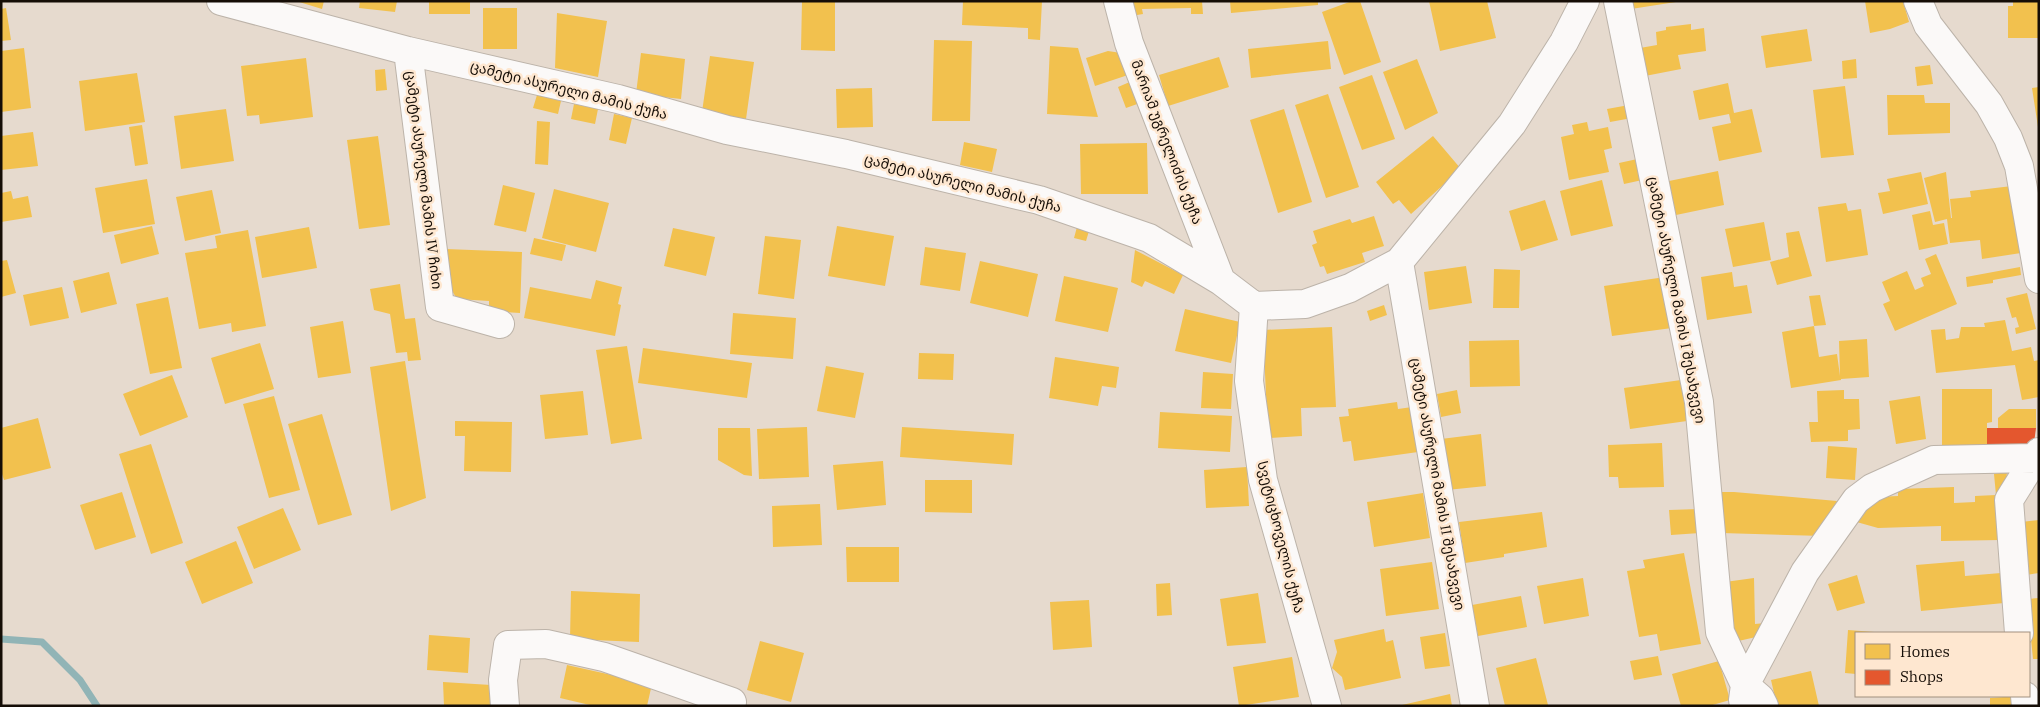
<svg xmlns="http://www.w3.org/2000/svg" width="2040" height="707" font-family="'IBM Plex Serif','Noto Sans Georgian',serif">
<rect width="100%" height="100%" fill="#e6dace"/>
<path fill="#f2c14e" d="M296,1H324L322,9Z
M360,1H397L395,12L359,8Z
M429,1H470V14H429Z
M802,1H835V51L801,50Z
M963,1H1042L1040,40L1028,39V28L962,25Z
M1127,1H1202L1203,14H1191V8L1142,9L1143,14L1131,16Z
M1230,1H1318V5L1231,13Z
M1352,1H1360L1381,62L1344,75L1322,12Z
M1429,1H1487L1496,38L1440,51Z
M1629,1H1675L1676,2L1631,9Z
M1865,1H1903L1909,22L1890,29L1870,33Z
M2013,1H2039V38H2008V6H2013Z
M6,8L11,40L1,41V9Z
M483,8H517V49H483Z
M557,13L607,21L598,77L555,68Z
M1691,24V30L1704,28L1706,51L1678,55L1681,69L1645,76L1640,48L1657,45L1656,32L1666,30V27Z
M1807,29L1812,61L1766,68L1761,36Z
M934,40L972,41L970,121H932Z
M1328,41L1331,69L1251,78L1248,49Z
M1050,46L1078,48L1098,117L1047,114Z
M24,48L31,108L1,112V51Z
M1108,51L1121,53L1128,75L1095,86L1086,58Z
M641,53L685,59L681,99L636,94Z
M710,56L754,62L746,119L702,112Z
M1219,57L1229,87L1168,106L1159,75Z
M306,58L313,117L260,124L259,115L247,116L241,66Z
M1417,59L1438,113L1405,130L1383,72Z
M1856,59L1857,78L1843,79L1842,61Z
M1930,65L1933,84L1917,86L1915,67Z
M385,69L387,90L376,91L375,70Z
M137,73L145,122L85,131L79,81Z
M1372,75L1395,139L1362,150L1339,87Z
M1132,81L1140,103L1126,108L1118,87Z
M1728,83L1734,113L1752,109L1762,152L1719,161L1712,127L1731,123L1729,114L1699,120L1693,91Z
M1845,86L1854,155L1821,158L1813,90Z
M2039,87V127H2038L2032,88Z
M872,88L873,127L837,128L836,89Z
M1328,94L1359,187L1326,198L1295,105Z
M537,95L561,101L558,114L533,108Z
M1887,95H1924L1925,103H1950V133L1888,135Z
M574,104L598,109L595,124L571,119Z
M1629,105L1632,118L1610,122L1607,109Z
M226,109L234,161L181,169L174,116Z
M1284,109L1312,202L1278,213L1250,120Z
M614,114L632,118L626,144L609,140Z
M537,121L550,122L548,165L535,164Z
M1587,122L1589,131L1608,127L1612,148L1604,150L1609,172L1569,180L1561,137L1574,134L1572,125Z
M142,125L148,164L135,166L129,127Z
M33,132L38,166L1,170V136Z
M378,136L390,225L359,229L347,140Z
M1433,136L1461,169L1411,214L1399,200L1393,204L1376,182Z
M964,142L997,149L992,172L960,165Z
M1147,143L1148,194H1081L1080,144Z
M1642,158L1647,179L1624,184L1619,163Z
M1718,171L1724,205L1676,215L1669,181Z
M1921,172L1928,204L1883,214L1878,193L1890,191L1887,179Z
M1946,172L1951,218H1952L1950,199L1971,197L1970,191L2012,186L2021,253L1982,259L1980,240L1950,243L1947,219L1935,222L1924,178Z
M147,179L155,224L103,233L95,188Z
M1602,180L1613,226L1571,236L1560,191Z
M503,185L535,193L526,232L494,225Z
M554,189L609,203L596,252L542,238Z
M212,190L221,233L185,241L176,197Z
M11,191L13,199L28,196L32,217L1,222V193Z
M1545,200L1558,240L1521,251L1509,211Z
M1846,203L1848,211L1861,209L1868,255L1826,262L1818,207Z
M1930,211L1933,225L1944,223L1948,244L1919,250L1912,215Z
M1374,216L1384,246L1362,253L1365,262L1327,274L1324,266L1320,267L1312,245L1317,243L1313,231L1350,219L1352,223Z
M1764,222L1771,260L1733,267L1725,229Z
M152,226L159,254L121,264L114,235Z
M837,226L894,236L885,286L828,276Z
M309,227L317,268L262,278L255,237Z
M1077,227L1089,231L1086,241L1074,238Z
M673,228L715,237L706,276L664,266Z
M248,230L266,326L232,332L231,323L199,329L185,253L217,248L215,236Z
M1799,231L1812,276L1777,285L1770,262L1789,257L1786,233Z
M765,236L801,240L794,299L758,294Z
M534,238L566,245L562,261L530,254Z
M925,247L966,253L960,291L920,285Z
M446,249L522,252L520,313L489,311V301L457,299L448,284Z
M1135,250L1183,275L1174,294L1145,281L1142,287L1131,282Z
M1936,254L1957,304L1895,331L1883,304L1890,301L1882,282L1907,271L1915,290L1924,286L1921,278L1931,274L1925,259Z
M7,260L16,293L1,297V261Z
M980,261L1038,274L1028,317L970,303Z
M1466,266L1472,303L1429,310L1424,272Z
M2020,267L2021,275L1993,280V283L1967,287L1966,277Z
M1494,269L1520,270L1519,308H1493Z
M109,272L117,304L81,313L73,281Z
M1732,272L1734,287L1747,285L1752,313L1707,320L1701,277Z
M1064,276L1118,288L1108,332L1055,321Z
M1665,277L1672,328L1612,336L1604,286Z
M596,280L622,287L618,304L621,305L615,336L524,318L530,287L591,299Z
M400,284L405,319L415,318L421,360L408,361L407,352L396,353L390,314L374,310L370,289Z
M62,287L69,318L30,326L23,295Z
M2027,293L2036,329L2016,334L2015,328L2019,327L2016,317L2012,318L2006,298Z
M1820,295L1826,325L1814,326L1809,296Z
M168,297L182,368L150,374L136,304Z
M1384,305L1387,315L1370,321L1367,311Z
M1185,309L1240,322L1231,363L1175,351Z
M733,313L796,318L793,359L730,354Z
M2005,320L2012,351L2031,347L2034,361L2039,360V397L2022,400L2015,365L1936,373L1931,330L1945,329L1946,340L1959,338L1961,327H1985L1984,323Z
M343,321L351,373L318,378L310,327Z
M1814,326L1819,357L1837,354L1840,376L1839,341L1867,339L1869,377L1841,379V380L1791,388L1782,332Z
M1332,327L1336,407L1301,408L1302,436L1268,438L1263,330Z
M1519,340L1520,386L1470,387L1469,341Z
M260,343L274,389L225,404L211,358Z
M627,346L642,439L611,444L596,350Z
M643,348L752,363L747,398L638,383Z
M919,353L954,354L953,380L918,379Z
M1055,357L1119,367L1116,388L1102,386L1098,406L1049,398Z
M405,361L426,498L391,511L370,367Z
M826,366L864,373L855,418L817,411Z
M1203,372L1233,374L1231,409L1201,408Z
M172,375L188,417L140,436L123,394Z
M1681,380L1687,421L1630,429L1624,388Z
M1942,389H1992V422L1987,423V448H1942Z
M1457,390L1461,413L1441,417L1437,394Z
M1844,390V399H1859L1860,429L1848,430V441L1811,442L1809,422H1818L1817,391Z
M583,391L588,435L545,439L540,395Z
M274,396L300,490L269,498L243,404Z
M1920,396L1926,439L1896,444L1889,401Z
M1397,402L1398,409L1412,407L1418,452L1354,461L1351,441L1343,442L1339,417L1349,416L1348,409Z
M2009,409H2036V428H1998V418Z
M1160,412L1232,416L1230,452L1158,448Z
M322,414L352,515L318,525L288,424Z
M38,418L51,468L4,480L1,471V428Z
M455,421L512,422L511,472L464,471L465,436H455Z
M807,427L809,477L759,479L757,429Z
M902,427L1014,434L1012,465L900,457Z
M718,428H750L752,476L744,475L718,460Z
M1481,434L1486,486L1447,490L1441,439Z
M1662,443L1664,487L1619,488L1618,477H1609L1608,445Z
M151,444L183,543L151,554L119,454Z
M1828,446L1857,448L1855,480L1826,478Z
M883,461L886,505L837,510L833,465Z
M1247,467L1249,506L1206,508L1204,470Z
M2007,472L2005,494L1996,495L1994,474Z
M925,480H972V513L925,512Z
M1954,487V503L1975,502V496L1996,495L2000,540L1941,541V526L1878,528L1853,521L1870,499L1877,503V497L1898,496V489Z
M122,492L136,537L95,550L80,505Z
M1722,492H1734L1837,501L1823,536L1721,533Z
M1423,493L1430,538L1374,547L1367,502Z
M820,504L822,545L773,547L772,506Z
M283,508L301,550L254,569L237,527Z
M1699,509L1700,533L1671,535L1669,510Z
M1542,512L1547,547L1504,554V557L1465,563L1459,522Z
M2039,520V573L2026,575L2021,522Z
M236,541L253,583L202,604L185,562Z
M846,547H899V582H847Z
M1684,553L1701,644L1660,651L1657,634L1639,637L1627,571L1645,568L1643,560Z
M1964,561L1965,576L2001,573L2004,603L1921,611L1916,565Z
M1432,562L1439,609L1386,616L1380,569Z
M1857,575L1865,603L1837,611L1828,584Z
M1583,578L1589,616L1544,624L1537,586Z
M1754,578L1755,624L1765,623L1756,637L1734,642L1725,582Z
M1170,583L1172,615L1157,616L1156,584Z
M571,591L640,594L639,642L570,639Z
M1258,593L1266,643L1227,646L1220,599Z
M1521,596L1527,627L1478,636L1472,605Z
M2039,598V659H2033L2027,599Z
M1089,600L1092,647L1053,650L1050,602Z
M1384,629L1386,642L1393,640L1401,678L1345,690L1342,677L1332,668L1337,652L1334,640Z
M1848,630L1874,632L1856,633V674L1845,673Z
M1445,633L1450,666L1425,669L1420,637Z
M429,635L470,638L468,673L427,670Z
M760,641L804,653L791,702L747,690Z
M1658,656L1662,675L1634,680L1630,661Z
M1292,657L1299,697L1239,706L1233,667Z
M1536,658L1548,705L1505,706L1496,668Z
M1719,661L1730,700L1709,706H1681L1672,674Z
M567,665L652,684L647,706H594L560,698Z
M1811,671L1819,706H1777L1771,680Z
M443,682L491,685L492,706H444Z
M1450,694L1452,706H1402V705Z
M2018,696L2019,706H1990V698Z"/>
<path fill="#e4572e" d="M1987,428H2036L2034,443L2018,448H1987Z"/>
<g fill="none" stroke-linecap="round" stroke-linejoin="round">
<path stroke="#91b4b6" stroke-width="7" d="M1,639L42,642L80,680L97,706"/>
<g stroke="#bcb3a9" stroke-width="30">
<path id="minor" d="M221,1L408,51L618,99L727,130L846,154L1039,200L1149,238L1221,281L1254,306L1305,304L1350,288L1399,262L1512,124L1564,42L1585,1
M1118,1L1129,43L1221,281
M1618,1L1699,402L1720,632L1745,685L1760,698L1764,706
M1918,1L1928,25L1989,104L2008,138L2019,166L2039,279
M408,51L440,307L500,324
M1399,262L1475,706
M1254,306L1249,381L1263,480L1327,706
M2019,633L2009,500L2039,452
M2025,696L2026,706
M1743,700L1745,685L1805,572L1856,500L1872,488L1934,460L2034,458
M505,706L503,680L508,645L546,644L604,657L732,702"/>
</g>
<use href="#minor" stroke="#fbf9f8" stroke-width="28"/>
</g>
<g text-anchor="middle" stroke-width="5" stroke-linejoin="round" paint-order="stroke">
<g font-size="14" fill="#150d06" stroke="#fee7d0">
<text transform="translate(569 90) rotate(14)" y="5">ცამეტი ასურელი მამის ქუჩა</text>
<text transform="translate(1167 142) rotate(69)" y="5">მარიამ უგრელიძის ქუჩა</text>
<text transform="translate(424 180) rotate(83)" y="5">ცამეტი ასურელი მამის IV ჩიხი</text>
<text transform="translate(963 183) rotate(14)" y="5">ცამეტი ასურელი მამის ქუჩა</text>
<text transform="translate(1677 300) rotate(79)" y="5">ცამეტი ასურელი მამის I შესახვევი</text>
<text transform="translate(1438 484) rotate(80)" y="5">ცამეტი ასურელი მამის II შესახვევი</text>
<text transform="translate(1281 537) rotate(76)" y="5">სვეტიცხოველის ქუჩა</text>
</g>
</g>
<rect width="2040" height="707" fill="none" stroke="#150d06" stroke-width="5"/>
<rect x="1855" y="632" width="175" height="65" fill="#fee7d0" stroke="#a1907f"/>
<rect x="1865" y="644" width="25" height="15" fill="#f2c14e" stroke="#a1907f"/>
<text x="1900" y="657" font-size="15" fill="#150d06">Homes</text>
<rect x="1865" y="670" width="25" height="15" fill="#e4572e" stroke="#a1907f"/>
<text x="1900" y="682" font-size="15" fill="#150d06">Shops</text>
</svg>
